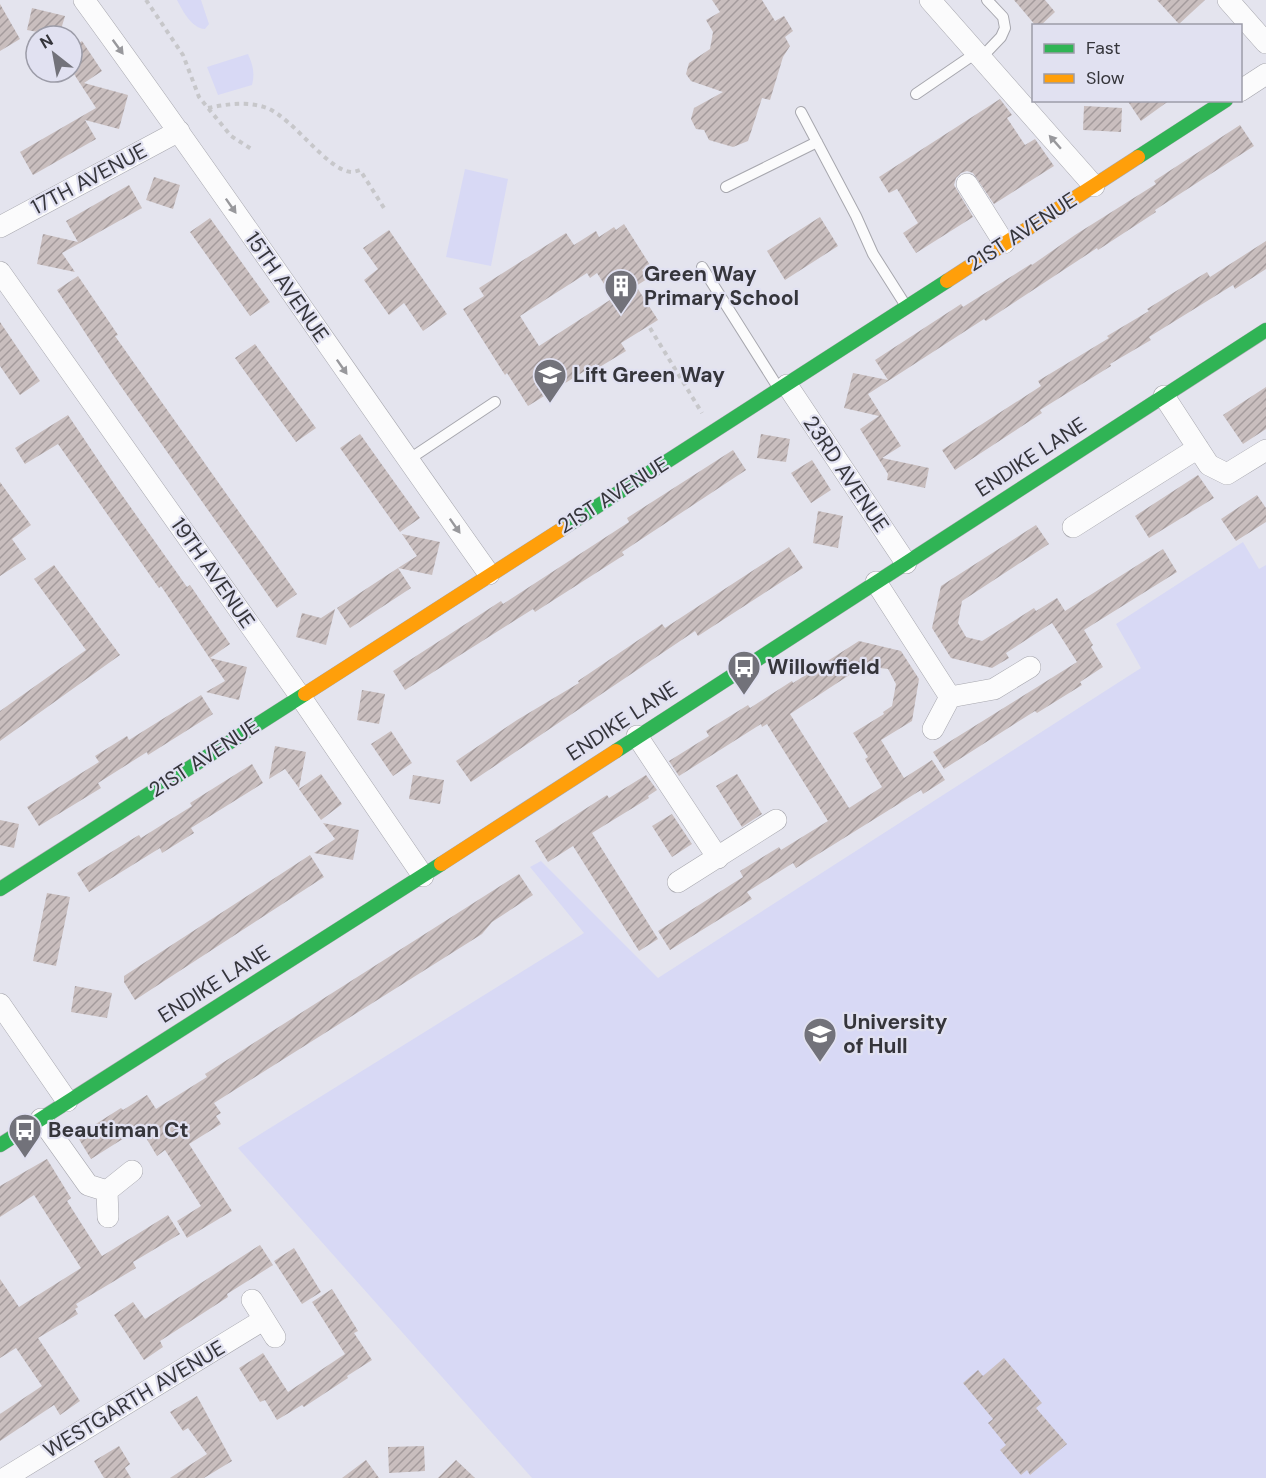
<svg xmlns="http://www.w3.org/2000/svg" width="1266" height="1478" font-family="'DM Sans',sans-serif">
<defs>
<pattern id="building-hatch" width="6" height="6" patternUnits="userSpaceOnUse" patternTransform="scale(1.5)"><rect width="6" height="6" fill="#c9bebe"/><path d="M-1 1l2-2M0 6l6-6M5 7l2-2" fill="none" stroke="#a49b9c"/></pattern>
</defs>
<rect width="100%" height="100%" fill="#e4e4ee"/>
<path fill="#d8d9f5" d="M177,0H201L209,24L205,29C191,28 183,11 177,0Z
M248,54C253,65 255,73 252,85L218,95L207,67Z
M465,169L508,179L491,266L446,257Z
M1243,542L1259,569L1266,565V1478H532L238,1148L584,933L530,867L541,861L658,978L1141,668L1116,624Z"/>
<path fill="url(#building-hatch)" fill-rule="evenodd" d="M712,0H762L775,21L784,16L793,31L785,37L790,46L783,57L770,100L762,98L748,141L733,147L709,140L704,130L696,129L691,119L694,108L723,92L691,81L686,74L689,63L710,49L713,32L706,20L720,12Z
M1014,0H1045L1055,12L1040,26H1036Z
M1157,0H1205L1179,24Z
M0,4L20,39L0,51Z
M32,8L65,16L59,36L27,30Z
M82,41L102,71L84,83L128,95L119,129L85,120L96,139L33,175L20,152L96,108L72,71V48Z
M1000,99L1012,115L1007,118L1025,145L1035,139L1054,166L994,204L973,173L967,171L961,173L956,178L954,185L973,217L916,253L903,233L918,223L897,189L889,193L879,177Z
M1127,100H1170L1141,121Z
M1084,106L1122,108L1121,132L1083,130Z
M1240,125L1254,146L1155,210L1156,212L1098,250L1097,248L986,321L984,319L868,394L901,446L882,458L929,468L925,488L887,480L888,474L860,429L879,416L844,408L853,373L888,380L875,360L961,304L963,307L1031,264L1032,265L1075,235L1156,184L1154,181Z
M154,177L180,185L173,209L146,200Z
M129,185L142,208L62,253L75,272L37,264L43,234L78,242L66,221Z
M820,217L838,246L785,280L767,251Z
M210,218L270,302L250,316L190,232Z
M624,224L650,265L642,270L647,279L636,286L658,320L621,343L626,351L598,368L596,364L528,406L507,373L505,375L463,309L484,296L479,288L566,233L574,245L596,231L599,237L614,227L616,230ZM587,273L590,278L597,273L613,298L539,346L520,316Z
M389,230L447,314L423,331L404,303L389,315L364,280L378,269L363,248Z
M1266,241V269L1235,289L1233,285L1149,337L1151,340L1110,364L1111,366L1040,410L1042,413L955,470L942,450L1041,386L1038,381L1109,338L1107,336L1149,311L1147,309L1207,272L1210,277Z
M78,276L118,335L115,336L297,594L277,608L115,378L57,290Z
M0,322L40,381L20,395L0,366Z
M255,344L316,428L296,442L235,358Z
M1266,387V429L1243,444L1223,415Z
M68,415L117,488L187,587L190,585L230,644L210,658L247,667L239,700L206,692L225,681L161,586L159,588L58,444L25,464L15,448Z
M360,434L420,518L400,532L340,448Z
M761,434L790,439L786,462L757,458Z
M733,450L746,470L622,552L624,555L535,612L533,609L405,690L393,671L501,601L503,604L629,522L627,518Z
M812,460L831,490L811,503L791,473Z
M1198,475L1214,498L1149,538L1135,516Z
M0,482L31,525L12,539L26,559L0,576Z
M1257,495L1266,508V522L1236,541L1221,519Z
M818,511L843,516L838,548L813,543Z
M1036,525L1049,544L962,601L958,623L966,637L982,641L1034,608L1036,611L1057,598L1065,611L1163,549L1177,572L1084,630L1093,645L1091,647L1103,667L1080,682L1082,685L1037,713L1035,711L944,769L933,752L1077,662L1052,623L1006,653L1009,658L992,668L951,658L932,628L941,586Z
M402,534L440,542L432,575L398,568L417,556Z
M789,547L803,568L698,636L695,631L471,782L456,761L517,720L579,683L578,681L662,624L665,628Z
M54,565L120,655L0,741V711L86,650L34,579Z
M398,568L411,588L350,628L337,608Z
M335,609L326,645L296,637L302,613L321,618Z
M859,641L901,651L919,679L912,721L881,740L904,778L932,760L945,780L923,794L921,790L796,868L793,863L747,892L752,899L670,950L658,931L743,877L740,871L779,847L781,850L828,821L767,724L762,727L761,724L679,776L669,761L709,736L706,731L748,705L750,708L792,681L793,683ZM863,666L888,669L896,684L892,706L883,712L884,714L853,733L868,757L865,759L882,787L849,808L790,714Z
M362,690L385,694L379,724L357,720Z
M201,695L213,714L148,755L147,752L98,783L101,788L39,826L27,807L99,762L95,756L127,736L129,740Z
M391,731L412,763L393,776L371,744Z
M275,746L306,752L299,788L285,769L269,779Z
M252,764L263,783L191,828L194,833L162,853L160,848L89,892L77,873L139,835L141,838L192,806L190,803Z
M321,774L342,804L321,820L299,789Z
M737,774L762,814L742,827L716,786Z
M413,775L444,780L440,804L409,799Z
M646,775L657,790L648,796L649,798L592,833L658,939L639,951L573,846L548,862L535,841L607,795L609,798Z
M672,814L692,844L672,857L652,826Z
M0,820L19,824L14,848L0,845Z
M323,823L359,830L353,860L314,853L335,839Z
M310,855L324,877L135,1000L124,982V976Z
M519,874L533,895L492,922L482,934L214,1103L221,1113L216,1116L221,1124L189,1144L232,1211L187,1238L177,1221L201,1206L165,1150L157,1156L140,1128L91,1159L77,1136L121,1108L123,1110L147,1095L156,1109L207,1077L205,1074Z
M47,893L70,897L56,966L33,961Z
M75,986L112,993L107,1018L71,1012Z
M47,1159L71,1198L67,1201L102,1256L168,1215L180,1234L133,1262L136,1268L76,1304L78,1307L75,1309L78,1314L38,1338L80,1401L60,1415L54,1405L0,1441V1414L42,1386L16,1348L0,1358V1279L19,1307L81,1268L34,1195L0,1217V1186Z
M260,1245L273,1265L227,1294L228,1297L160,1341L163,1347L144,1360L114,1315L133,1302L145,1319Z
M294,1248L321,1292L302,1304L274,1261Z
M332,1289L358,1331L354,1333L372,1360L347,1376L348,1378L304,1407L302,1405L277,1420L265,1400L260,1402L239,1368L263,1353L288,1392L345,1354L312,1302Z
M1004,1358L1042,1403L1036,1408L1067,1444L1030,1475L1027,1470L1021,1475L1000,1450L1006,1445L988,1423L993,1419L963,1383L978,1370L983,1376Z
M197,1396L232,1461L204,1478H170L207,1454L188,1428L183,1431L170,1412Z
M119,1446L130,1464L125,1468L131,1478H104L94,1461Z
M424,1446L425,1471L389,1473L388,1447Z
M366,1460L379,1478H342Z
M456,1460L475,1478H438Z"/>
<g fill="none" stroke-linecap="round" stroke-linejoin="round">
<g stroke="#a7a7ae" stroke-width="12">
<path id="lane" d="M981,58L1001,37L1005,28L1003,17L987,0
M916,94L976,53
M801,112L856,216L873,254L906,306
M726,187L817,142
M702,267L779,389
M408,460L495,402"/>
</g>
<g stroke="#a7a7ae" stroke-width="22">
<path id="street" d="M84,0C222,189 353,383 489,574
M930,0L1094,186
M1228,0L1266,43
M1240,91L1266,74
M967,184L1004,243
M0,227L179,131
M0,272L300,696L423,876
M787,385L906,563
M1164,396L1209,465L1227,474L1266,450
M1073,527L1198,448
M876,582L950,697
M933,729L950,697L994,689L1030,667
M637,736L718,858
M678,882L776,820
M0,1004L67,1101
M41,1119L88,1185L107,1191
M108,1217L107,1191L132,1171
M252,1300L275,1337
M5,1478L263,1320"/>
</g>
<g stroke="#a7a7ae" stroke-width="15">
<path id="fast" d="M1138,157L1226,100
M562,529L947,281
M616,751L1266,330
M0,889L305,694
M0,1145L441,864"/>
</g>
<g stroke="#a7a7ae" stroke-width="15">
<path id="slow" d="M947,281L1138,157
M305,694L562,529
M441,864L616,751"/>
</g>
<path stroke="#c7c7ca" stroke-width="4" stroke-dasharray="4.5 4.5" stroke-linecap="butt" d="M146,0L183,55L199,97L231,136L253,150
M208,108C227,104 248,101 267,108C294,119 327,170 351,172C354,172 357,171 360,170L384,208
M650,328L702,413"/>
<use href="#lane" stroke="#fbfbfc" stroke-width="10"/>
<use href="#street" stroke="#fbfbfc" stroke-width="21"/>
<use href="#fast" stroke="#30b455" stroke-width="14"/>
<use href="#slow" stroke="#ff9f0a" stroke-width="14"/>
</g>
<defs><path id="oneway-solid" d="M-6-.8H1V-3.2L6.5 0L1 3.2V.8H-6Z" transform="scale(1.5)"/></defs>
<g fill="#98989c">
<use href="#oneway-solid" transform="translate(118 47) rotate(54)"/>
<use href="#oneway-solid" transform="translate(1055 142) rotate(-131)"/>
<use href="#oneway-solid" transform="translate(231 206) rotate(55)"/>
<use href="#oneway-solid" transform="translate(342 367) rotate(55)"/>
<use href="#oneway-solid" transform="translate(455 526) rotate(55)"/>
</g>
<defs>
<g id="building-pin" transform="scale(1.725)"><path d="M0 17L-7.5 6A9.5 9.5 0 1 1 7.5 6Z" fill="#72727a" stroke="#e1e1f1"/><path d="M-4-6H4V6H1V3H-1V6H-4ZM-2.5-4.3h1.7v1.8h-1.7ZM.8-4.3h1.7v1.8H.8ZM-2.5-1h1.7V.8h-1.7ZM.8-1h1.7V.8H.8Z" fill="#fff"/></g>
<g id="school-pin" transform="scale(1.725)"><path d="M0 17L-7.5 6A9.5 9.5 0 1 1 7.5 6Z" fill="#72727a" stroke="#e1e1f1"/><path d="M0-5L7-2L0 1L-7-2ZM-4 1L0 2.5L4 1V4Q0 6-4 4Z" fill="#fff"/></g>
<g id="bus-pin" transform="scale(1.725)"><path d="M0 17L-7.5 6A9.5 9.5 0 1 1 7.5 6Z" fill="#72727a" stroke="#e1e1f1"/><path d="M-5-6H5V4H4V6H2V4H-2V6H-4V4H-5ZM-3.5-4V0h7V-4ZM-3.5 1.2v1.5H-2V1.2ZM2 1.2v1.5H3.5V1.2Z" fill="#fff"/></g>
<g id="university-pin" transform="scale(1.725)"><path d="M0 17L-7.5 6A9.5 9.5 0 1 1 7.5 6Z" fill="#72727a" stroke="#e1e1f1"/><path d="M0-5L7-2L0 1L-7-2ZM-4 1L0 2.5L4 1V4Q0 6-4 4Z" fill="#fff"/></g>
</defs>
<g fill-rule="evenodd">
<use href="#building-pin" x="621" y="286"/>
<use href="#school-pin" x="550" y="375"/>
<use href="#bus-pin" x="744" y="667"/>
<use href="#university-pin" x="820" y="1034"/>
<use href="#bus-pin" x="25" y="1130"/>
</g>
<g text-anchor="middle" stroke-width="4.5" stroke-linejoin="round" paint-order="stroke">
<g font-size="21" fill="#35353b" stroke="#e1e1f1">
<text transform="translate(89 179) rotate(-28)" y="7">17TH AVENUE</text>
<text transform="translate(1022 232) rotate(-33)" y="7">21ST AVENUE</text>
<text transform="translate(287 287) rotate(55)" y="7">15TH AVENUE</text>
<text transform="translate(1031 457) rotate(-33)" y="7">ENDIKE LANE</text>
<text transform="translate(846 474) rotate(56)" y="7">23RD AVENUE</text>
<text transform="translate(613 495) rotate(-32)" y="7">21ST AVENUE</text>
<text transform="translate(213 573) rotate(55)" y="7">19TH AVENUE</text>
<text transform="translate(622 721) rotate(-33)" y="7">ENDIKE LANE</text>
<text transform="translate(204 758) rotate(-33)" y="7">21ST AVENUE</text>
<text transform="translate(214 984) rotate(-32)" y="7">ENDIKE LANE</text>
<text transform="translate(134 1399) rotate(-31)" y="7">WESTGARTH AVENUE</text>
</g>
<g font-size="21" font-weight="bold" fill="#35353b" stroke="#e1e1f1" text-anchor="start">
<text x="644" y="281">Green Way<tspan x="644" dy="24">Primary School</tspan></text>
<text x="573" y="382">Lift Green Way</text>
<text x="767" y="674">Willowfield</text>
<text x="843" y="1029">University<tspan x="843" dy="24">of Hull</tspan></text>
<text x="48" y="1137">Beautiman Ct</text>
</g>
</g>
<rect x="1032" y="24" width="210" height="78" fill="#e1e1f1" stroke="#9c9ca8" stroke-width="1.5"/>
<rect x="1044" y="44" width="30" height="9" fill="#30b455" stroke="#9c9ca8" stroke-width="1.5"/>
<text x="1086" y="54" font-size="18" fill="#35353b">Fast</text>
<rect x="1044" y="74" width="30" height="9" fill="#ff9f0a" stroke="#9c9ca8" stroke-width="1.5"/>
<text x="1086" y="84" font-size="18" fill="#35353b">Slow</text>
<g transform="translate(54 54) rotate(329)"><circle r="28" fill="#e1e1f1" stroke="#9c9ca8" stroke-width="1.5"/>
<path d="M0-4.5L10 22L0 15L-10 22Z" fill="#72727a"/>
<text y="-9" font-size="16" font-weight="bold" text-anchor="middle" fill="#35353b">N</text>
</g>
</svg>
